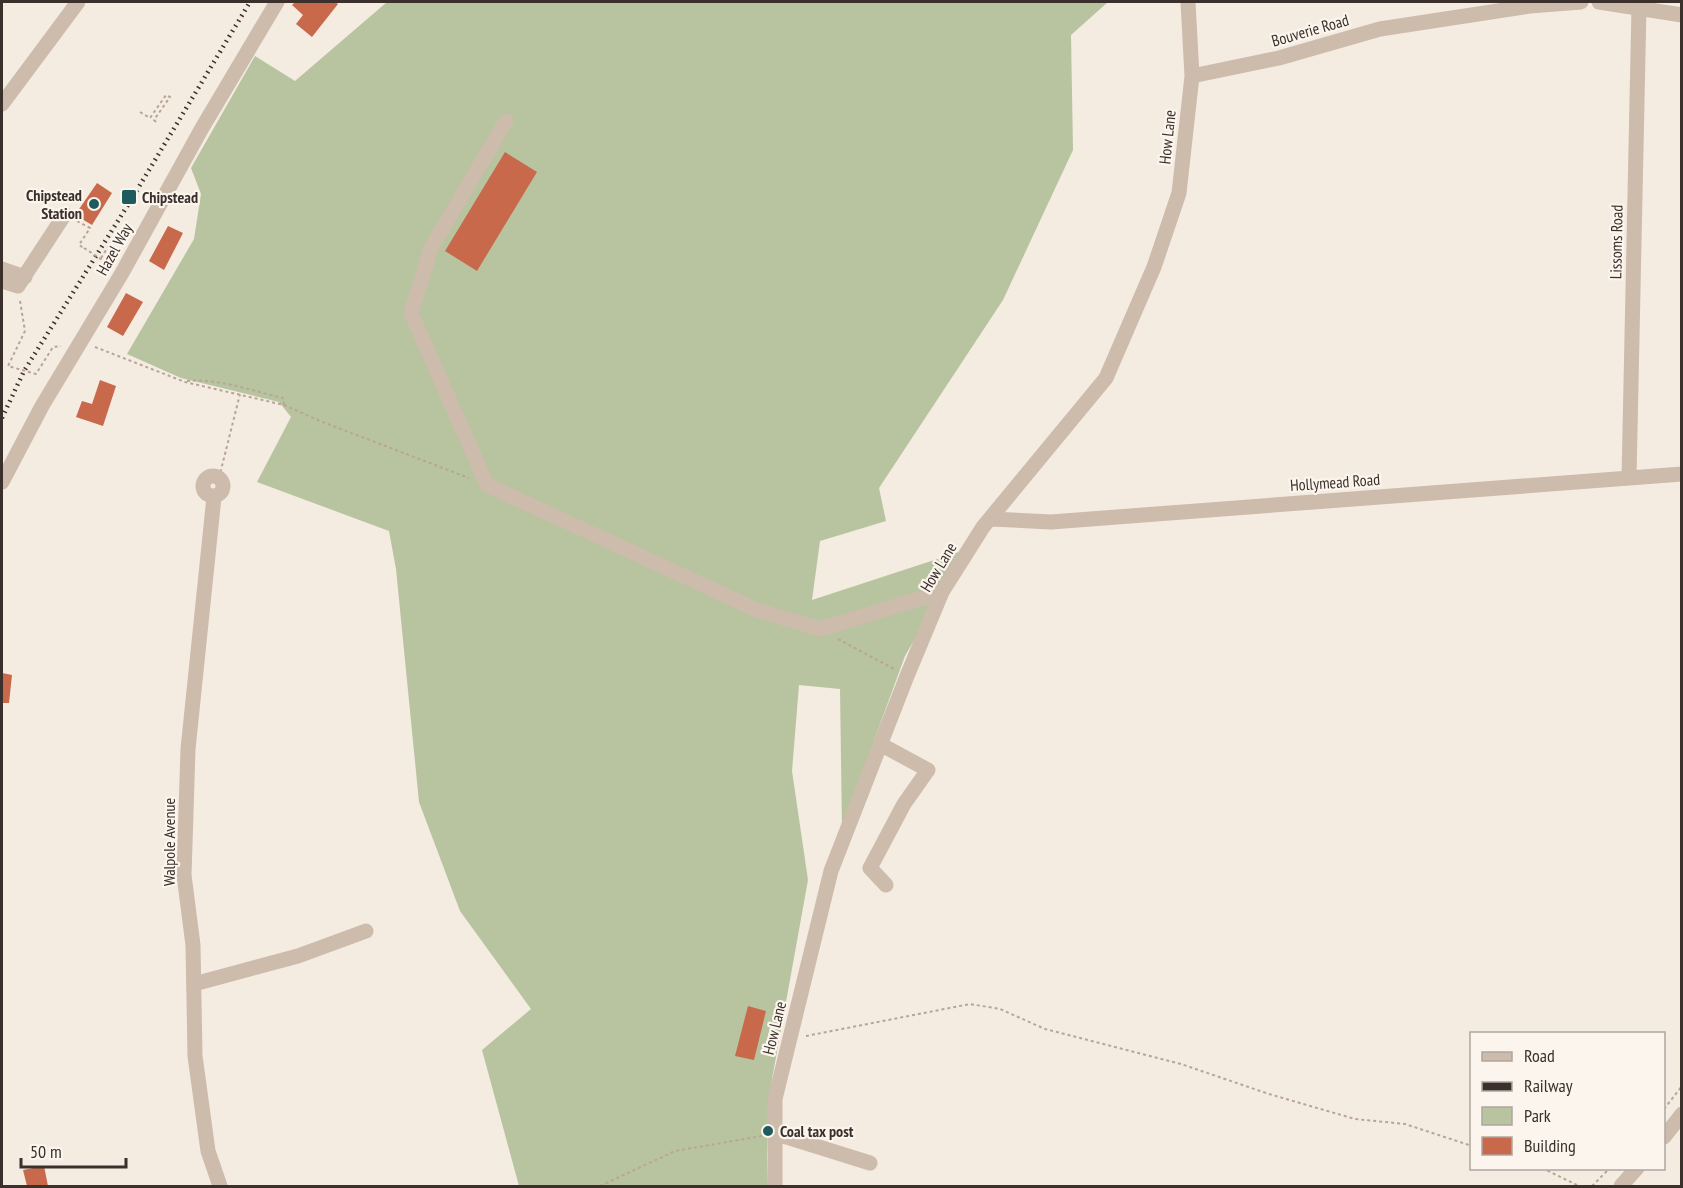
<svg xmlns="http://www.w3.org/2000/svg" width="1683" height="1188" font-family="'PT Sans Narrow',sans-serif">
<rect width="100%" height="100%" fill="#f4ebe1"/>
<path fill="#b8c4a0" d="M387,2H1108L1071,35L1073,150L1003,300L879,488L886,521L820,541L812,600L971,548L942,592L905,656L842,828L840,689L799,685L792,771L808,880L769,1096L767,1155L768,1186H519L482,1050L531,1009L460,911L419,802L396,569L389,531L257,482L291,417L279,402L181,378L127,354L194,239L201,194L191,168L255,56L295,81Z"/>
<path fill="#c8694b" d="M295,2H335L338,4L312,37L296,24L303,15L292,5Z
M505,152L537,172L477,271L445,251Z
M97,183L112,193L92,225L75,215Z
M168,226L183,233L164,270L149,261Z
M126,293L143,302L123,336L107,327Z
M100,380L116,386L103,426L76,417L82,401L92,404Z
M2,673L12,675L9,703H2Z
M748,1006L766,1011L754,1060L735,1056Z
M44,1166L48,1186H27L23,1170Z"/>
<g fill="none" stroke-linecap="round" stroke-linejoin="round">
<path stroke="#b9a596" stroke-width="2" stroke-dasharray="3 3" stroke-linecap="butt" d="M140,112L150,118L166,95L170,97L154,120L156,122
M77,221L90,228L79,245L84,248
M101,258L115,236
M20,301L25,331L8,366L36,374L53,347L61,346
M95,347L185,382L284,405L320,421L469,478
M187,381C219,378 252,391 283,398L284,405
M219,478L240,394
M838,639L894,669
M806,1036L970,1004L1000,1009L1045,1029L1181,1064L1269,1094L1355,1119L1405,1124L1472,1146
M1664,1109L1682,1086
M1542,1168L1579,1186
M600,1186L675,1151L762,1136
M1592,1186L1610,1168"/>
<path stroke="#cdbbac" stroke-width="15" d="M1599,2L1682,15
M1192,76L1279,58L1380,29L1530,6L1581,2
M2,104L78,2
M506,121L431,248L411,313L487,485L757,610L820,629L942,592
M2,269L25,277
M2,281L18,286L65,214
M203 486a10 10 0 1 1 20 0a10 10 0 1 1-20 0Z
M1629,478L1639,7
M2,482L42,406L122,273L202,128L277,2
M214,497L188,749L184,875L193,945L195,1056L208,1151L220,1186
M991,519L1051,522L1682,474
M880,744L928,770L904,804L870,868L886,885
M194,984L298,956L366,931
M774,1133L870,1163
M1664,1137L1682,1114
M775,1186V1099L831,871L907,676L942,592L983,527L1106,378L1154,267L1179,193L1192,76L1188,2
M1621,1186L1637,1168"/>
<path stroke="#3b302b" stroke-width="4.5" stroke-dasharray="1.5 4.5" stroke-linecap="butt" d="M2,418L24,371L131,200L250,2"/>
<path stroke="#b9a596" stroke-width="2" stroke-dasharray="3 3" stroke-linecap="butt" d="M84,248L104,261"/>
</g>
<g fill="#1f5a5e" stroke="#fbf5ee" stroke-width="2">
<rect x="121" y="189" width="16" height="16" rx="3"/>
<circle cx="94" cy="204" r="6"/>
<circle cx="768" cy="1131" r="6"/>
</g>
<g text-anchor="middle" stroke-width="4.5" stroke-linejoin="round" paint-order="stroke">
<g font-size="16" fill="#3b302b" stroke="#fbf5ee">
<text transform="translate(1310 30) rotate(-16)" y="6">Bouverie Road</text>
<text transform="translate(1167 137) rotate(-84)" y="6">How Lane</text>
<text transform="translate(1616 242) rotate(-89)" y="6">Lissoms Road</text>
<text transform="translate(114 249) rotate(-61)" y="6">Hazel Way</text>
<text transform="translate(1335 482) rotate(-4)" y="6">Hollymead Road</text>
<text transform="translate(938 567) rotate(-59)" y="6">How Lane</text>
<text transform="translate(169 842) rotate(-90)" y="6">Walpole Avenue</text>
<text transform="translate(774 1028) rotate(-76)" y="6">How Lane</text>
</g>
<g font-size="16" font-weight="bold" fill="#3b302b" stroke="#fbf5ee" text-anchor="start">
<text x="82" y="201" text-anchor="end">Chipstead<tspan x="82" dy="18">Station</tspan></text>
<text x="142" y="203">Chipstead</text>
<text x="780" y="1137">Coal tax post</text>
</g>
</g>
<rect width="1683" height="1188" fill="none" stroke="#3b302b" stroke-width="6"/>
<rect x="1470" y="1032" width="195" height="138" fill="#fbf5ee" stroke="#aea6a0" stroke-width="1.5"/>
<rect x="1482" y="1052" width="30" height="9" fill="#cdbbac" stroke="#aea6a0" stroke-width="1.5"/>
<text x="1524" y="1062" font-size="18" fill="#3b302b">Road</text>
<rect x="1482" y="1082" width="30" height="9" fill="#3b302b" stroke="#aea6a0" stroke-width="1.5"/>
<text x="1524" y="1092" font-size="18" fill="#3b302b">Railway</text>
<rect x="1482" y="1107" width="30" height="18" fill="#b8c4a0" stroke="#aea6a0" stroke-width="1.5"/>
<text x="1524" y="1122" font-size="18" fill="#3b302b">Park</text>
<rect x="1482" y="1137" width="30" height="18" fill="#c8694b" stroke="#aea6a0" stroke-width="1.5"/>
<text x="1524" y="1152" font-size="18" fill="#3b302b">Building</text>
<path d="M21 1158v9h105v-9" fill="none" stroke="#3b302b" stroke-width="3"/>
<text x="30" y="1158" font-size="18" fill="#3b302b" stroke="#fbf5ee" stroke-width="4.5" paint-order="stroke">50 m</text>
</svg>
